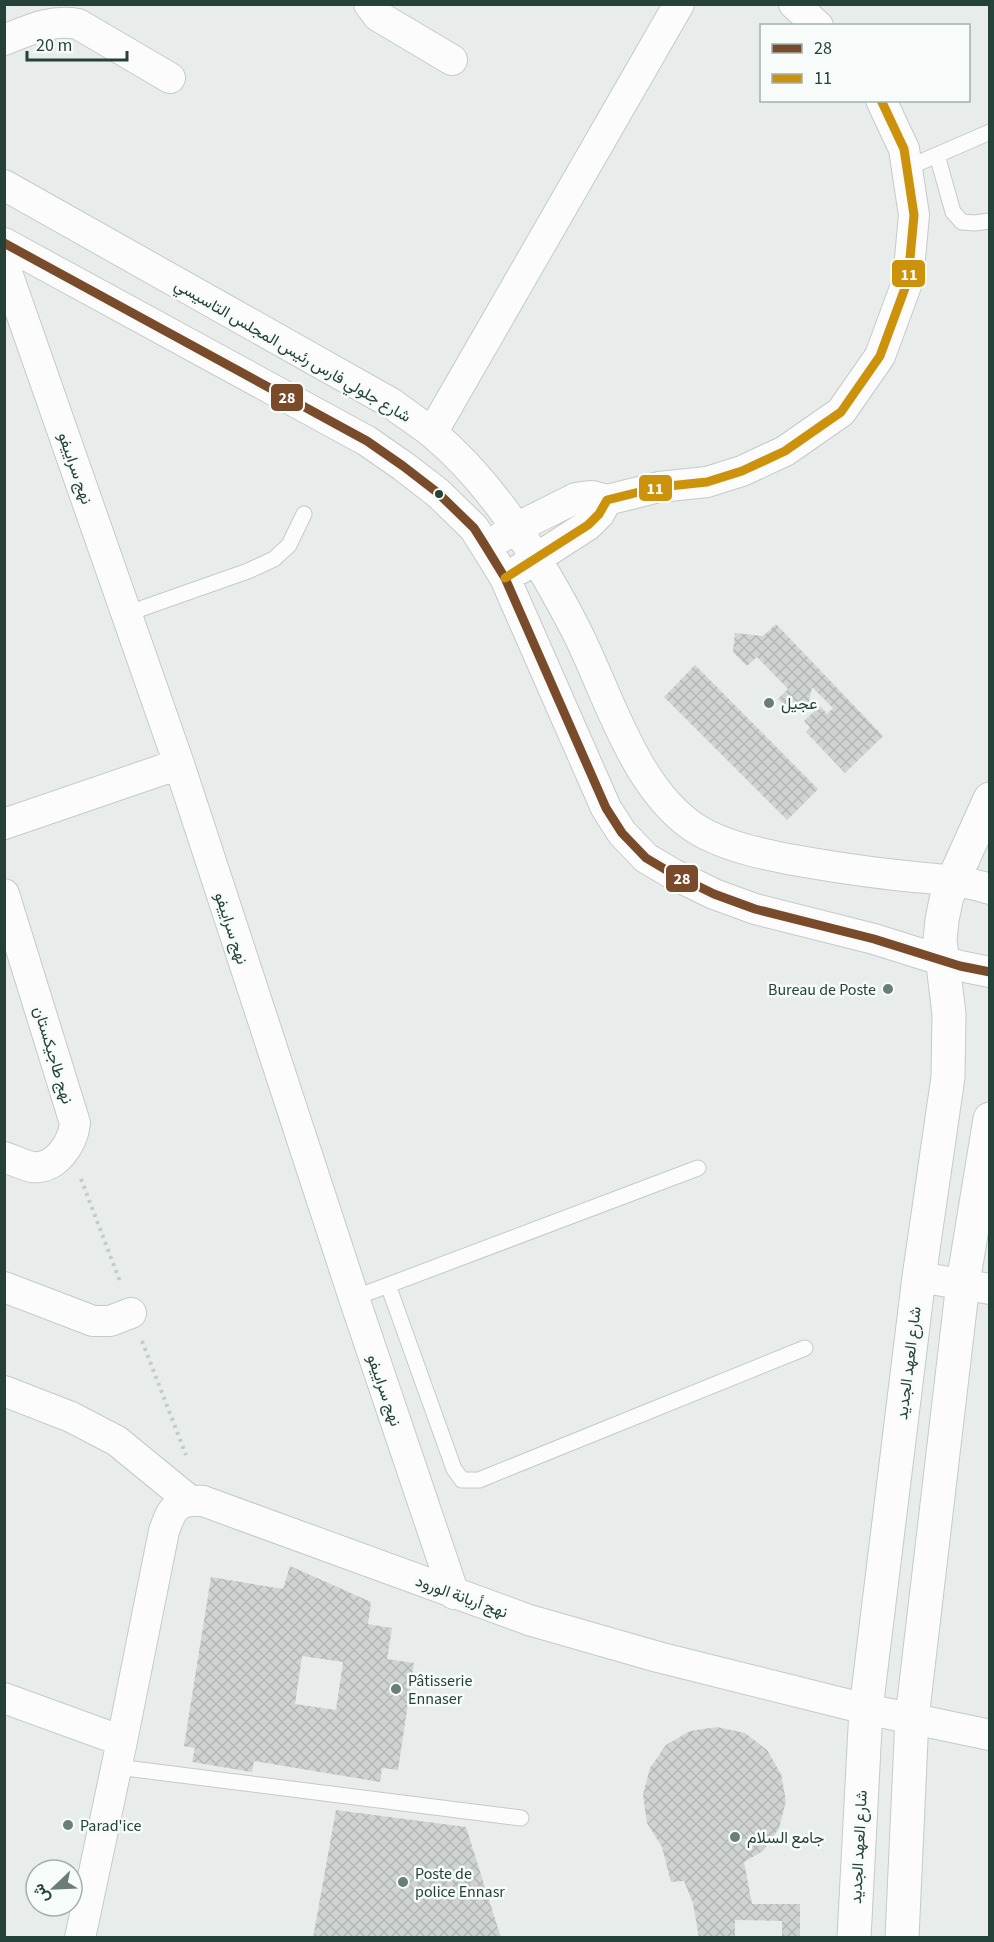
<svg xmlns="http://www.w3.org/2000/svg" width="994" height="1942" font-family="'Source Sans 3',Vazirmatn,sans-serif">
<defs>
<pattern id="building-cross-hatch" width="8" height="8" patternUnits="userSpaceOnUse" patternTransform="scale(1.5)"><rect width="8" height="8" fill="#cfd4d2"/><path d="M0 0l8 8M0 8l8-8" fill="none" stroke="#b2b7b5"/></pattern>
</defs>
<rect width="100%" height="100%" fill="#e8edeb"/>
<path fill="url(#building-cross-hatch)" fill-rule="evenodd" d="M776,624L883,736L845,773L806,732L810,727L804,721L820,706L827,714L833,708L812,687L807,712L790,711L778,699L788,689L757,657L747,666L733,652L735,633L763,636Z
M695,665L818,789L787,820L664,697Z
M290,1566L371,1602L368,1624L392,1628L387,1659L414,1663L398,1770L382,1768L380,1782L254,1761L252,1772L192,1762L195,1748L184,1746L211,1577L283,1589ZM302,1656L343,1662L336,1710L295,1704Z
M717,1727L745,1733L767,1750L781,1774L786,1801L779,1828L763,1851L744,1862L752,1904H800V1938H782V1921L735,1920V1938H699L693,1903L684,1881L671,1882L662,1847L647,1823L643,1795L650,1768L666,1745L690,1731Z
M336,1810L466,1827L501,1938H313Z"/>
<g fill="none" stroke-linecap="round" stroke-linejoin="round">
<g stroke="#c5cac8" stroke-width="17">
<path id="lane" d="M937,155L953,212L962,222L974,223L990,221
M907,168L990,132
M126,614L248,571L274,559L289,545L304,514
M388,1285L454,1469L462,1480H479L805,1348
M354,1298L698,1168
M117,1767L521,1818"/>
</g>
<g stroke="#c5cac8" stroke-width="32">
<path id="street" d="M369,4L378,16L452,60
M794,4L818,26
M4,40C29,30 51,19 78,24L170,78
M4,185L391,403C404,413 418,422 431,432C494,484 540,560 577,632C609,696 635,791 698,830C725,846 758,853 788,859C827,866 866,872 905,876C933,879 962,880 990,889
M4,243L367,441L403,466L438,493L474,528L486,547L505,578L606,808L622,833L646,858L673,874L714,894L755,909L874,939L960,966L990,972
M4,264L179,764L354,1298L454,1594
M432,433L679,4
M500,538L516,528L576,498L592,496L607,500
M520,569L588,525L599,514L607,500L659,487L707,482L742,471L785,451L841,412L880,356L908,280L914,215L904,149L881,100
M4,824L179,764
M4,894L75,1123C73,1143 56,1170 32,1167C23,1165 13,1160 4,1157
M919,1277L990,1289
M4,1287L93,1321H110L131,1313
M4,1391L71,1417L117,1441L189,1500
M4,1698L122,1741
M80,1938L122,1741L164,1531C172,1508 177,1499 203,1501L529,1620L658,1657L866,1709L990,1735"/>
</g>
<g stroke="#c3cbc8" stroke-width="35">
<path id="secondary" d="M854,1938L866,1709L919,1277L948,1077L949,1014L940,940L942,920L946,900L953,881L990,799
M902,1938L912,1718L963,1283L990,1119"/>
</g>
<path stroke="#c3ccca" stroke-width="4" stroke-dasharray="3 4.5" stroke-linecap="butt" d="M81,1179L121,1284
M142,1341L186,1455"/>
<use href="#lane" stroke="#fcfcfc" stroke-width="15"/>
<use href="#street" stroke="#fcfcfc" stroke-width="30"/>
<use href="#secondary" stroke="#fcfcfc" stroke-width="33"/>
<g stroke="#f7fbf9" stroke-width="14">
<path id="bus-1" d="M4,243L367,441L403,466L438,493L474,528L486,547L505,578L606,808L622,833L646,858L673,874L714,894L755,909L874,939L960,966L990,972"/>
</g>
<g stroke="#f7fbf9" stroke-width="14">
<path id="bus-2" d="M505,578L588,525L599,514L607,500L659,487L707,482L742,471L785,451L841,412L880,356L908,280L914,215L904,149L881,100"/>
</g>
<use href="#bus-1" stroke="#7a4b2a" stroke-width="9"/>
<use href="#bus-2" stroke="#cd920c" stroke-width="9"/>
</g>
<circle fill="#24423a" stroke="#f7fbf9" stroke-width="2" cx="439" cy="494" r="5"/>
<g fill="#697e78" stroke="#f7fbf9" stroke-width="2">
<circle cx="769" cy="703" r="6"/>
<circle cx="888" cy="989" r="6"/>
<circle cx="396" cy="1689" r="6"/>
<circle cx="68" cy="1825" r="6"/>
<circle cx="735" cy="1837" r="6"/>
<circle cx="403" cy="1882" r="6"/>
</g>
<g text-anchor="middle" stroke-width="5" stroke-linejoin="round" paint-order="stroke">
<g font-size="16" fill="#24423a" stroke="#f7fbf9">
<text transform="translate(293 350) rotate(30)" y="6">شارع جلولي فارس رئيس المجلس التاسيسي</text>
<text transform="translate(76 468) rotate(71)" y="6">نهج سراييفو</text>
<text transform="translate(232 928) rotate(72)" y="6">نهج سراييفو</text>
<text transform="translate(54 1055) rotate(73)" y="6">نهج طاجيكستان</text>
<text transform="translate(908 1363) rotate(-83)" y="6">شارع العهد الجديد</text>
<text transform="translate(385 1390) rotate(71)" y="6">نهج سراييفو</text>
<text transform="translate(462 1596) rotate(20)" y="6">نهج أريانة الورود</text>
<text transform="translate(858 1847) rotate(-87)" y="6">شارع العهد الجديد</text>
</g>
<g font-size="16" fill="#24423a" stroke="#f7fbf9" text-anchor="start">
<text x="781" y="709">عجيل</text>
<text x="876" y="995" text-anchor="end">Bureau de Poste</text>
<text x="408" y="1686">Pâtisserie<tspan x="408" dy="18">Ennaser</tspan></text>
<text x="80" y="1831">Parad'ice</text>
<text x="747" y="1843">جامع السلام</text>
<text x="415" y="1879">Poste de<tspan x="415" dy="18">police Ennasr</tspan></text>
</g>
</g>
<g stroke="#f7fbf9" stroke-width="2">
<rect x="891" y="259" width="35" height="29" rx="6" fill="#cd920c"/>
<rect x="270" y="383" width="34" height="29" rx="6" fill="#7a4b2a"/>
<rect x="638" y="474" width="35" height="28" rx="6" fill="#cd920c"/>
<rect x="665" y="864" width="34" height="29" rx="6" fill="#7a4b2a"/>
</g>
<g font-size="16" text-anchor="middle" font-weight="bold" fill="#fff">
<text x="909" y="280">11</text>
<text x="287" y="403">28</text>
<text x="655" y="494">11</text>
<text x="682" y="884">28</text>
</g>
<rect width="994" height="1942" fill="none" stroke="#24423a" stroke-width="12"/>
<rect x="760" y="24" width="210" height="78" fill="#f7fbf9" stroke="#a3b1ad" stroke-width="1.5"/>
<rect x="772" y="44" width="30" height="9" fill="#7a4b2a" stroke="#a3b1ad" stroke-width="1.5"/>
<text x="814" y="54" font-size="18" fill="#24423a">28</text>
<rect x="772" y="74" width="30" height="9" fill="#cd920c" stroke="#a3b1ad" stroke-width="1.5"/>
<text x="814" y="84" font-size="18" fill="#24423a">11</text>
<g transform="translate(54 1888) rotate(247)"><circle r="28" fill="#f7fbf9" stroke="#a3b1ad" stroke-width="1.5"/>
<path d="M0-4.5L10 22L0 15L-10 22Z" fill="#697e78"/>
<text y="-9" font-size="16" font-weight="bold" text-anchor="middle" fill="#24423a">ش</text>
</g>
<path d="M27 51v9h100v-9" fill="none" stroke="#24423a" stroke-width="3"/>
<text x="36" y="51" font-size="18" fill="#24423a" stroke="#f7fbf9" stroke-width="4.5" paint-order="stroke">20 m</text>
</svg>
